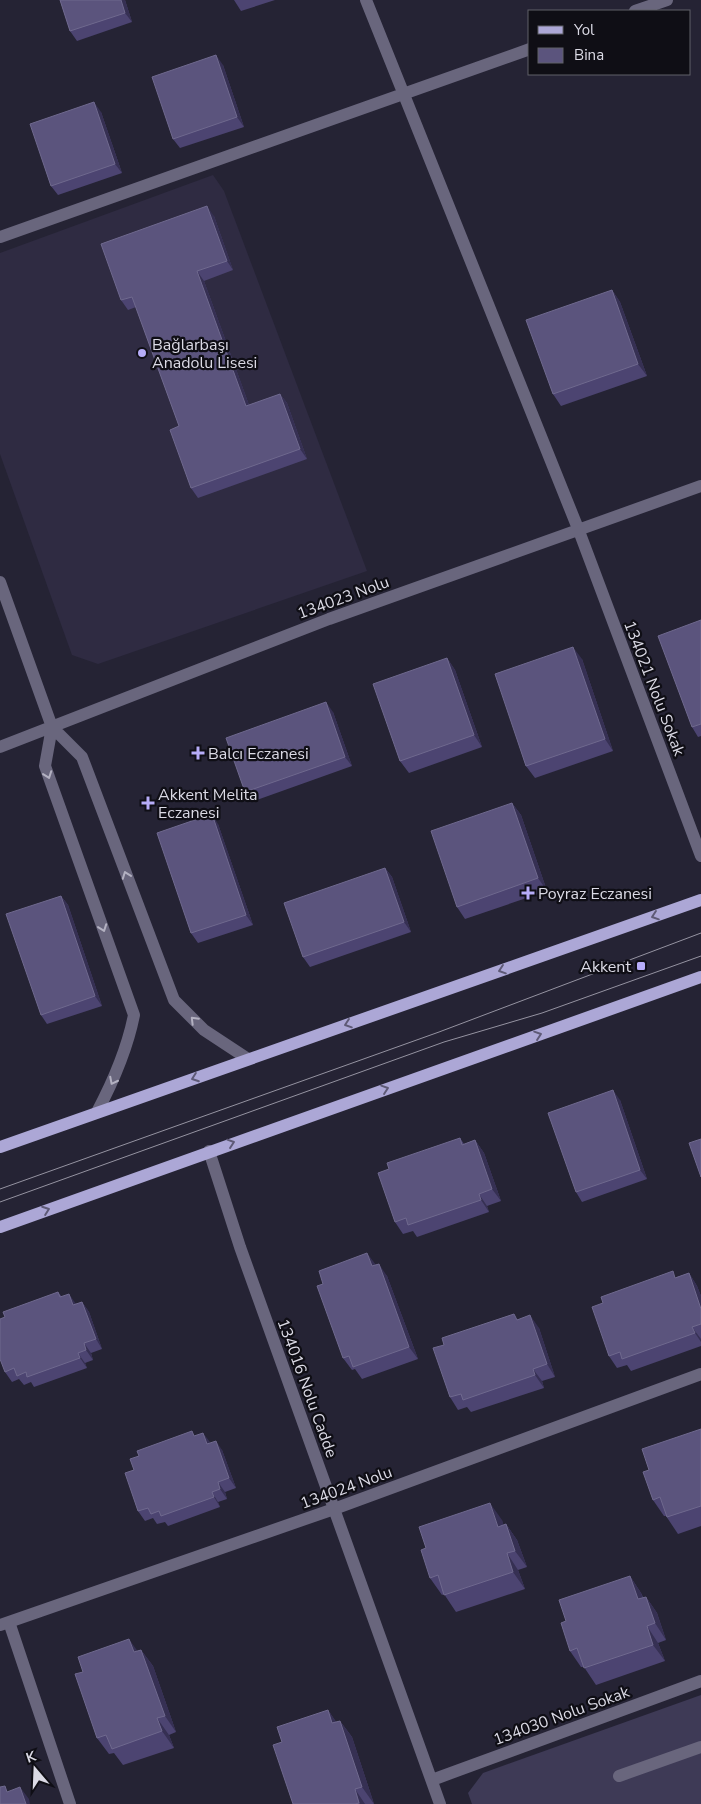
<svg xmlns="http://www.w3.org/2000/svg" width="701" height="1804" font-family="'Nunito Sans',sans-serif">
<rect width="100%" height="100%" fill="#252334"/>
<path fill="#2f2b42" d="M213,175L224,191L367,571L98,664L72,655L0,454V253Z"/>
<path fill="#3e3a56" d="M701,1695V1804H472L468,1793L483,1773Z"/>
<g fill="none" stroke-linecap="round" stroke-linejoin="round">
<path stroke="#69667d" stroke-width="12" d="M366,0L579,531L701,856
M635,11L667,0
M0,237L530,49
M0,582L52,727L82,757L174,1000L204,1030L248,1059
M52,727L45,766L134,1015C127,1050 114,1080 97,1112
M0,747L329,619L701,486
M209,1151L240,1247L440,1804
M9,1622L70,1804
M0,1625L334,1509L701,1374
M619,1776L701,1747
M432,1780L701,1681"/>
<path stroke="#aca7d6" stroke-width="12" d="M0,1147L701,900
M0,1227L701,977"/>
<path stroke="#9593a1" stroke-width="1" d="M0,1189L439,1032L701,933
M0,1202L444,1042L542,1013L701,956"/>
</g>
<path fill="#4c4471" d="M60,0H125L132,22L77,41L70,31Z
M234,0H275L241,11Z
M223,65L244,127L180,148L173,139Z
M101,112L122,173L58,195L51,186Z
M214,216L233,270L204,281L249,405L280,394L287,403L307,459L198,498L191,488L179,426L136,307L128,310L121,300Z
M612,290L620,302L647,376L561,406L553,394Z
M701,620V736L698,737L692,727Z
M447,658L455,670L482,747L409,773L400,761Z
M582,659L613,751L535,778L526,766Z
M333,712L352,766L251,802L245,792Z
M512,803L521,815L547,891L465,919L457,907Z
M218,824L253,925L198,943L191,933Z
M385,868L392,877L411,932L310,967L303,957Z
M61,896L68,905L102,1006L47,1024L41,1015Z
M620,1100L647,1179L582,1202L576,1192Z
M460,1138L464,1144L475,1140L484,1153L501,1201L487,1206L489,1212L417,1237L413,1231L403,1234L395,1222L389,1169Z
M376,1265L387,1276L418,1359L362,1379L355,1369L352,1370L343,1358Z
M689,1273L697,1286L701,1296V1346L631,1371L627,1365L617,1368L609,1356L677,1277Z
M58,1292L62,1297L76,1304L82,1302L89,1312L102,1349L91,1353L93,1360L85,1363L87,1368L34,1387L31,1382L24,1385L19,1379L12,1382L5,1372V1317Z
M518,1319L539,1328L555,1377L542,1381L544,1388L471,1412L467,1407L458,1410L450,1397Z
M701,1429V1526L678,1534L666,1516H664L653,1500L649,1470Z
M196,1436L210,1443L222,1450L236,1488L225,1492L227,1499L218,1502L220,1507L168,1526L165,1522L157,1524L153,1518L145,1521L138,1511L134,1470Z
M502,1520L503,1525L506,1524L517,1540L527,1567L518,1570L525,1589L456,1612L444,1594L442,1595L430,1578L426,1548Z
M630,1576L641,1593L643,1597H646L657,1613L666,1640L658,1643L665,1661L596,1685L584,1667H581L570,1651L566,1621Z
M141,1650L153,1666L176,1732L169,1735L174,1748L123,1765L114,1753L109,1754L97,1738L137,1651Z
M328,1710L336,1722L340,1721L352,1737L374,1804H293L282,1742Z"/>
<path fill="#363053" d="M121,0H125L132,22L125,13Z
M216,55L223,65L244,127L237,117Z
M94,102L101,112L122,173L115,164Z
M207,206L214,216L233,270L227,261Z
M197,271L204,281L253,416L246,406Z
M612,290L620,302L647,376L638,364Z
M280,394L287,403L307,459L300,449Z
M573,647L582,659L613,751L605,739Z
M447,658L455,670L482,747L474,735Z
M326,702L333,712L352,766L345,757Z
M512,803L521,815L547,891L538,878Z
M212,814L218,824L253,925L246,915Z
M385,868L392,877L411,932L404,922Z
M61,896L68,905L102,1006L95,996Z
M613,1090L620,1100L647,1179L640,1170Z
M475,1140L484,1153L501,1201L492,1189Z
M479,1194L487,1206L489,1212L481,1200Z
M367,1253L376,1265L372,1266Z
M379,1264L387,1276L418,1359L409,1347Z
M689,1273L697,1286L701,1296V1309Z
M69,1294L76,1304L73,1305Z
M82,1302L89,1312L102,1349L96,1339Z
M530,1315L539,1328L555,1377L547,1364Z
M692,1327L701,1339V1342L695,1333Z
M84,1343L91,1353L93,1360L86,1350Z
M78,1353L85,1363L87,1368L80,1358Z
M533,1369L542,1381L544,1388L535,1375Z
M203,1433L210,1442L207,1444Z
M216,1441L222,1450L236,1488L229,1478Z
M218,1482L225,1492L227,1499L220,1489Z
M212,1492L218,1502L220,1507L214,1497Z
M490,1503L502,1520L509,1543L498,1527Z
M506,1524L517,1540L527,1567L515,1551Z
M507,1553L518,1570L525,1589L513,1572Z
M630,1576L641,1593L649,1616L638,1599Z
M646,1597L657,1613L666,1640L655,1623Z
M647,1626L658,1643L665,1661L653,1645Z
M129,1639L141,1656L134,1652Z
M141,1650L153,1666L176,1732L165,1716Z
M328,1710L339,1726L332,1723Z
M157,1718L169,1735L174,1748L162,1731Z
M340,1721L352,1737L374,1804L362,1787Z
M20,1787L29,1799L30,1804H26Z
M355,1789L365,1804H360Z"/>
<path fill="#5b547d" stroke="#6f698e" d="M60,0H121L125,13L70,31Z
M216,55L237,117L173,139L152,77Z
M94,102L115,164L51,186L30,124Z
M207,206L227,261L197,271L246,406L280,394L300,449L191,488L170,430L179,426L132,297L121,300L101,244Z
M612,290L638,364L553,394L526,320Z
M701,620V724L692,727L658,636Z
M573,647L605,739L526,766L495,674Z
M447,658L474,735L400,761L373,684Z
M326,702L345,757L245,792L226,738Z
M512,803L538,878L457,907L431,831Z
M212,814L246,915L191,933L157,833Z
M385,868L404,922L303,957L284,903Z
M61,896L95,996L41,1015L6,914Z
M613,1090L640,1170L576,1192L548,1113Z
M460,1138L462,1145L475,1140L492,1189L479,1194L481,1200L408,1225L406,1218L395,1222L378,1173L389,1169L387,1163Z
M701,1139V1177L689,1143Z
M367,1253L372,1266L379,1264L409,1347L353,1367L349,1356L343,1358L317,1286L323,1284L319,1271Z
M673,1271L675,1278L689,1273L701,1309V1324L692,1327L695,1333L622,1359L620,1352L609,1356L592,1307L603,1303L601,1297Z
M58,1292L60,1297L69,1294L73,1305L82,1302L96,1339L84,1343L86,1350L78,1353L80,1358L27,1377L26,1372L17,1376L14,1368L5,1372L0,1359V1319L5,1317L3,1312Z
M514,1314L517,1320L530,1315L547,1364L533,1369L535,1375L463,1400L461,1394L450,1397L433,1348L444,1345L442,1338Z
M701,1429V1506L667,1517L660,1497L653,1500L643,1472L649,1470L642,1449Z
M192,1431L194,1436L203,1433L207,1444L216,1441L229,1478L218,1482L220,1489L212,1492L214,1497L161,1516L159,1511L151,1514L148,1508L138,1511L125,1473L134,1470L130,1459L139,1456L137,1451Z
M490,1503L498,1527L506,1524L515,1551L507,1553L513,1572L444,1595L438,1575L430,1578L421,1550L426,1548L419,1527Z
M630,1576L638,1599L646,1597L655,1623L647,1626L653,1645L584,1668L577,1648L570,1651L561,1623L566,1621L559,1600Z
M129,1639L134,1652L141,1650L165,1716L157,1718L162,1731L112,1749L106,1735L97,1738L75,1674L83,1672L78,1657Z
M328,1710L332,1723L340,1721L362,1787L355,1789L359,1803L355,1804H293L273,1745L282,1742L277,1727Z
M5,1786L7,1792L20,1787L26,1804H0V1787Z"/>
<defs><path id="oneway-chevron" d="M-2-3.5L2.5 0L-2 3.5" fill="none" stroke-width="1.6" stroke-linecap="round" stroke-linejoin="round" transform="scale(1.25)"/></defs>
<g stroke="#b3b1c1">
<use href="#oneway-chevron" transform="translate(48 775) rotate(70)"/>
<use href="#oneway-chevron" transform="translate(126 875) rotate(-110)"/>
<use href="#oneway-chevron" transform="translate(103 928) rotate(70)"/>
<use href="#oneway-chevron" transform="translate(194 1020) rotate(-135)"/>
<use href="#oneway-chevron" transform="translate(113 1081) rotate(117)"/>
</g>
<g stroke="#5e5a76">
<use href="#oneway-chevron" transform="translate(655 916) rotate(161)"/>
<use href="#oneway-chevron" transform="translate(502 970) rotate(161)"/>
<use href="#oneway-chevron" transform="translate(348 1024) rotate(161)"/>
<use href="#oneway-chevron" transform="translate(538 1035) rotate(-19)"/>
<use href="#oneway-chevron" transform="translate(195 1078) rotate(160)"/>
<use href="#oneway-chevron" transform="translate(385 1089) rotate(-19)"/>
<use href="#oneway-chevron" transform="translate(231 1143) rotate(-19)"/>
<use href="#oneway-chevron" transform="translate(46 1210) rotate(-20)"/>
</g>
<g fill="#b6acf8" stroke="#0f0e15" stroke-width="2">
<circle cx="142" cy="353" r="5"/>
<path d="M195.5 745.5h5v5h5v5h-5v5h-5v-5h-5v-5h5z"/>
<path d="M145.5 795.5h5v5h5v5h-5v5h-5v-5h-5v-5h5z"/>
<path d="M525.5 885.5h5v5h5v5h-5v5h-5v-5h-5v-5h5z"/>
<rect x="636" y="961" width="10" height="10" rx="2.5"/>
</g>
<g text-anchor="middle" stroke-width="4.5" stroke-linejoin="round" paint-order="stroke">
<g font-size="16" fill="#dbdae5" stroke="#0f0e15" text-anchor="start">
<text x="152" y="350">Bağlarbaşı<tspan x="152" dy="18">Anadolu Lisesi</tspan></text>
<text x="208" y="759">Balcı Eczanesi</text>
<text x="158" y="800">Akkent Melita<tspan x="158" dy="18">Eczanesi</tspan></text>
<text x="538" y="899">Poyraz Eczanesi</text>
<text x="631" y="972" text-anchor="end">Akkent</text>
</g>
<g font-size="16" fill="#dbdae5" stroke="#0f0e15">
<text transform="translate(343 597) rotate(-20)" y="6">134023 Nolu</text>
<text transform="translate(655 688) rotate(69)" y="6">134021 Nolu Sokak</text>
<text transform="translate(308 1388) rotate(70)" y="6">134016 Nolu Cadde</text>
<text transform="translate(346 1487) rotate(-20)" y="6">134024 Nolu</text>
<text transform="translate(561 1715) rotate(-20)" y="6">134030 Nolu Sokak</text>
</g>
</g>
<rect x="528" y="10" width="162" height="65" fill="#0f0e15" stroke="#616068"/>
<rect x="538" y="26" width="25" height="8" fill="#aca7d6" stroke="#616068"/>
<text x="574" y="35" font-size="15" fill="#dbdae5">Yol</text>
<rect x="538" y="48" width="25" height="15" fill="#5b547d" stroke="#616068"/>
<text x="574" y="60" font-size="15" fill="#dbdae5">Bina</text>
<g transform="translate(35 1769) rotate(341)" stroke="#0f0e15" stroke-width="4" paint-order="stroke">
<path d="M0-4L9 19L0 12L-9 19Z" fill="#dbdae5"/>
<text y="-8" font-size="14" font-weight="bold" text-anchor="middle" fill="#dbdae5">K</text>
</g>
</svg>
